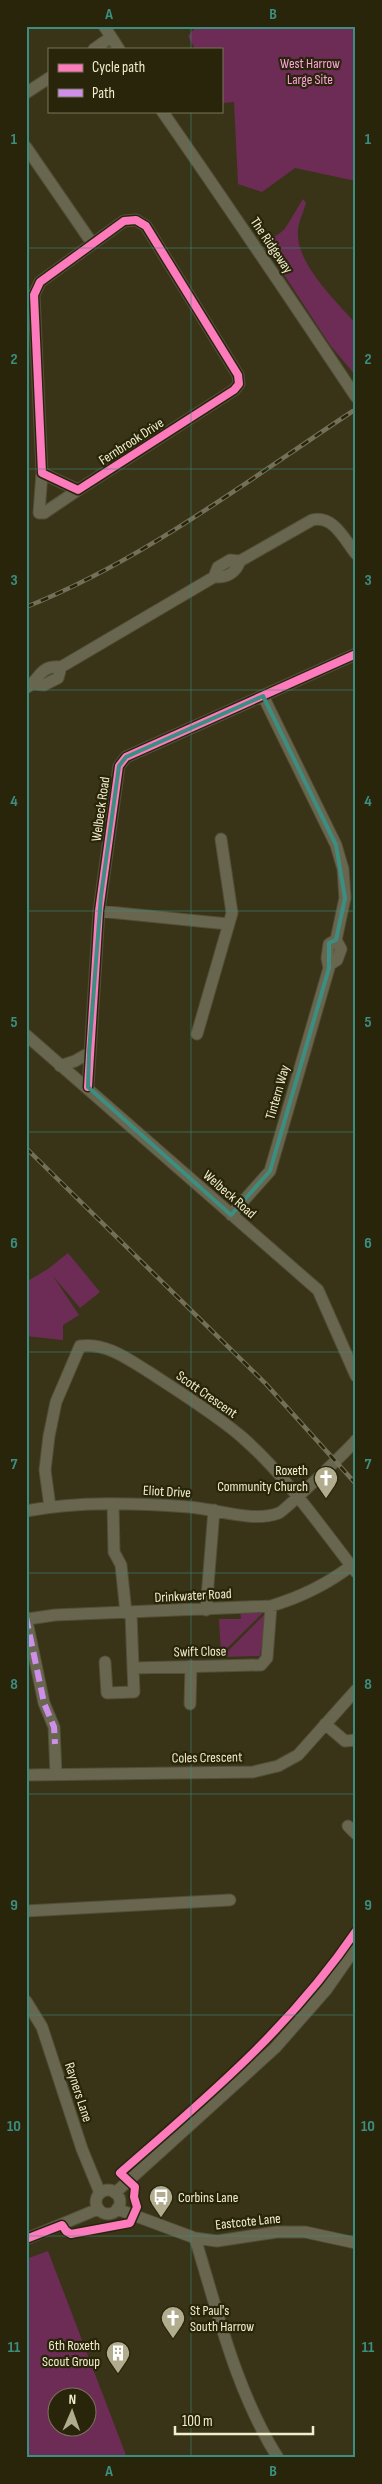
<svg xmlns="http://www.w3.org/2000/svg" width="382" height="2484" font-family="'Sofia Sans Condensed',sans-serif">
<rect width="100%" height="100%" fill="#393418"/>
<path fill="#6d2c55" fill-rule="evenodd" d="M197,26H356V181L295,168L262,192L238,184L234,102L223,103L221,101V49H195L188,36Z
M303,199L306,203C304,211 299,221 298,229C294,262 336,301 356,324V376L330,345L268,250C271,233 278,238 286,227C292,218 297,208 303,199Z
M68,1253L100,1292L80,1308L53,1276L79,1315L63,1325V1340L26,1336V1282L48,1269Z
M240,1610H266L221,1654L219,1619H241Z
M266,1613L260,1656L222,1657Z
M48,2251L127,2458H29L26,2452V2259ZM88,2396V2426H58V2396Z"/>
<g fill="none" stroke-linecap="round" stroke-linejoin="round">
<g stroke="#524f39" stroke-width="13">
<path id="minor" d="M104,26L119,49
M94,49L111,37
M26,93L49,78
M162,111C228,206 292,301 356,397
M26,147L92,243
M136,220L146,226L238,375L239,384L234,390L78,490L42,473L34,295L40,282L124,221Z
M42,473L39,513H44L78,490
M214,577L218,567L230,560L240,561L312,520C334,515 344,539 356,554
M34,684L44,685L58,678L61,667
M26,688C41,679 39,665 61,667L214,577C227,578 235,574 240,561
M263,696L336,845L343,869L345,898L336,940L341,949L337,960L329,965
M99,911L228,924
M197,1034L232,913L221,839
M26,1035L318,1290L356,1376
M60,1066L75,1061L89,1053
M88,1087L99,911L119,766L126,757L356,654
M231,1215L270,1171L329,968L327,958L329,944L336,940
M113,1504L114,1552L121,1565L126,1613
M50,1507L45,1470L49,1436L56,1402L80,1346C105,1342 128,1359 149,1372C178,1391 218,1416 243,1438C287,1477 320,1526 356,1572
M26,1511C80,1501 135,1503 189,1507C217,1509 252,1523 279,1513C284,1511 351,1447 356,1440
M206,1610L214,1510
M131,1613L133,1668L261,1665L267,1658L271,1606
M26,1617L44,1703L54,1727L56,1774
M28,1619L55,1615L271,1606C301,1597 326,1585 351,1566
M105,1662L107,1693L134,1692L133,1668
M190,1704L191,1666
M325,1724L345,1741L356,1740
M26,1775L253,1772L278,1766L298,1755L356,1690
M348,1826L356,1834
M26,1911L230,1900
M26,2001L42,2027L82,2149L100,2193
M96 2202a12 12 0 1 1 24 0a12 12 0 1 1-24 0Z
M115,2193L275,2048L326,1990L356,1947
M117,2209L195,2238L217,2241L277,2232H305L356,2243
M195,2238C218,2313 236,2391 278,2458
M26,2239L98,2209"/>
</g>
<use href="#minor" stroke="#69664f" stroke-width="11"/>
<g stroke="#737059" stroke-width="4.5">
<path id="rail" d="M26,607C144,560 248,480 353,411
M26,1148L266,1384L356,1484"/>
</g>
<use href="#rail" stroke="#29250a" stroke-width="2.5" stroke-dasharray="8" stroke-linecap="butt"/>
<path stroke="#ce8fe9" stroke-width="6" stroke-dasharray="12 6" stroke-linecap="butt" d="M26,1617L44,1703L54,1727L55,1744"/>
<g stroke="#29250a" stroke-width="11">
<path id="cycleway" d="M136,220L146,226L238,375L239,384L234,390L78,490L42,473L34,295L40,282L124,221Z
M88,1087L99,911L119,766L126,757L356,654
M26,2239L62,2225L66,2231L71,2234L130,2223L137,2207L134,2197L135,2187L120,2173C207,2097 290,2028 356,1931"/>
</g>
<use href="#cycleway" stroke="#fd7abc" stroke-width="8"/>
</g>
<path fill="none" stroke="#3c8e81" stroke-width="4" stroke-linejoin="round" d="M263,696L336,845L345,898L336,940L329,943V968L270,1171L231,1215L88,1087L89,1053L101,896L119,766L126,757Z"/>
<path fill="none" stroke="#3c8e81" stroke-width="1" stroke-opacity="0.55" d="M191,26V49M191,111V2458M26,248H356M26,469H356M26,690H356M26,911H356M26,1132H356M26,1352H356M26,1573H356M26,1794H356M26,2015H356M26,2236H356"/>
<defs>
<g id="church-pin" transform="scale(1.25)"><path d="M0 17L-7.5 6A9.5 9.5 0 1 1 7.5 6Z" fill="#b1ac8e" stroke="#29250a"/><path d="M-1.2-6h2.4v3.5h3.3v2.4h-3.3V6h-2.4V-.1h-3.3v-2.4h3.3Z" fill="#fff"/></g>
<g id="bus-pin" transform="scale(1.25)"><path d="M0 17L-7.5 6A9.5 9.5 0 1 1 7.5 6Z" fill="#b1ac8e" stroke="#29250a"/><path d="M-5-6H5V4H4V6H2V4H-2V6H-4V4H-5ZM-3.5-4V0h7V-4ZM-3.5 1.2v1.5H-2V1.2ZM2 1.2v1.5H3.5V1.2Z" fill="#fff"/></g>
<g id="building-pin" transform="scale(1.25)"><path d="M0 17L-7.5 6A9.5 9.5 0 1 1 7.5 6Z" fill="#b1ac8e" stroke="#29250a"/><path d="M-4-6H4V6H1V3H-1V6H-4ZM-2.5-4.3h1.7v1.8h-1.7ZM.8-4.3h1.7v1.8H.8ZM-2.5-1h1.7V.8h-1.7ZM.8-1h1.7V.8H.8Z" fill="#fff"/></g>
</defs>
<g fill-rule="evenodd">
<use href="#church-pin" x="326" y="1478"/>
<use href="#bus-pin" x="161" y="2197"/>
<use href="#church-pin" x="173" y="2318"/>
<use href="#building-pin" x="118" y="2353"/>
</g>
<g text-anchor="middle" stroke-width="4.5" stroke-linejoin="round" paint-order="stroke">
<g font-size="14" fill="#ffa0df" stroke="#29250a">
<text x="310" y="68">West Harrow<tspan x="310" dy="16">Large Site</tspan></text>
</g>
<g font-size="14" fill="#f1edcd" stroke="#29250a">
<text transform="translate(272 245) rotate(56)" y="5">The Ridgeway</text>
<text transform="translate(131 441) rotate(-33)" y="5">Fernbrook Drive</text>
<text transform="translate(100 809) rotate(-82)" y="5">Welbeck Road</text>
<text transform="translate(277 1092) rotate(-74)" y="5">Tintern Way</text>
<text transform="translate(230 1194) rotate(41)" y="5">Welbeck Road</text>
<text transform="translate(207 1394) rotate(35)" y="5">Scott Crescent</text>
<text transform="translate(167 1491) rotate(3)" y="5">Eliot Drive</text>
<text transform="translate(193 1595) rotate(-3)" y="5">Drinkwater Road</text>
<text transform="translate(200 1651) rotate(-1)" y="5">Swift Close</text>
<text transform="translate(207 1757) rotate(-1)" y="5">Coles Crescent</text>
<text transform="translate(79 2092) rotate(72)" y="5">Rayners Lane</text>
<text transform="translate(248 2221) rotate(-6)" y="5">Eastcote Lane</text>
</g>
<g font-size="14" fill="#f1edcd" stroke="#29250a" text-anchor="end">
<text x="308" y="1475">Roxeth<tspan x="308" dy="16">Community Church</tspan></text>
<text x="178" y="2202" text-anchor="start">Corbins Lane</text>
<text x="190" y="2315" text-anchor="start">St Paul's<tspan x="190" dy="16">South Harrow</tspan></text>
<text x="100" y="2350">6th Roxeth<tspan x="100" dy="16">Scout Group</tspan></text>
</g>
</g>
<rect width="382" height="2484" fill="none" stroke="#29250a" stroke-width="55"/>
<rect x="48" y="48" width="175" height="65" fill="#29250a" stroke="#797558"/>
<rect x="58" y="64" width="25" height="8" fill="#fd7abc" stroke="#797558"/>
<text x="92" y="72" font-size="15" fill="#f1edcd">Cycle path</text>
<rect x="58" y="89" width="25" height="8" fill="#ce8fe9" stroke="#797558"/>
<text x="92" y="98" font-size="15" fill="#f1edcd">Path</text>
<g transform="translate(72 2412) rotate(2)"><circle r="24" fill="#29250a" stroke="#797558"/>
<path d="M0-4L9 19L0 12L-9 19Z" fill="#b1ac8e"/>
<text y="-8" font-size="14" font-weight="bold" text-anchor="middle" fill="#f1edcd">N</text>
</g>
<path d="M175 2426v8h138v-8" fill="none" stroke="#f1edcd" stroke-width="2.5"/>
<text x="182" y="2426" font-size="15" fill="#f1edcd" stroke="#29250a" stroke-width="4" paint-order="stroke">100 m</text>
<rect x="28" y="28" width="326" height="2428" fill="none" stroke="#3c8e81" stroke-width="2"/>
<g font-size="16" text-anchor="middle" font-weight="bold" fill="#3c8e81">
<text x="109" y="19">A</text>
<text x="273" y="19">B</text>
<text x="14" y="144">1</text>
<text x="368" y="144">1</text>
<text x="14" y="364">2</text>
<text x="368" y="364">2</text>
<text x="14" y="585">3</text>
<text x="368" y="585">3</text>
<text x="14" y="806">4</text>
<text x="368" y="806">4</text>
<text x="14" y="1027">5</text>
<text x="368" y="1027">5</text>
<text x="14" y="1248">6</text>
<text x="368" y="1248">6</text>
<text x="14" y="1469">7</text>
<text x="368" y="1469">7</text>
<text x="14" y="1689">8</text>
<text x="368" y="1689">8</text>
<text x="14" y="1910">9</text>
<text x="368" y="1910">9</text>
<text x="14" y="2131">10</text>
<text x="368" y="2131">10</text>
<text x="14" y="2352">11</text>
<text x="368" y="2352">11</text>
<text x="109" y="2476">A</text>
<text x="273" y="2476">B</text>
</g>
</svg>
